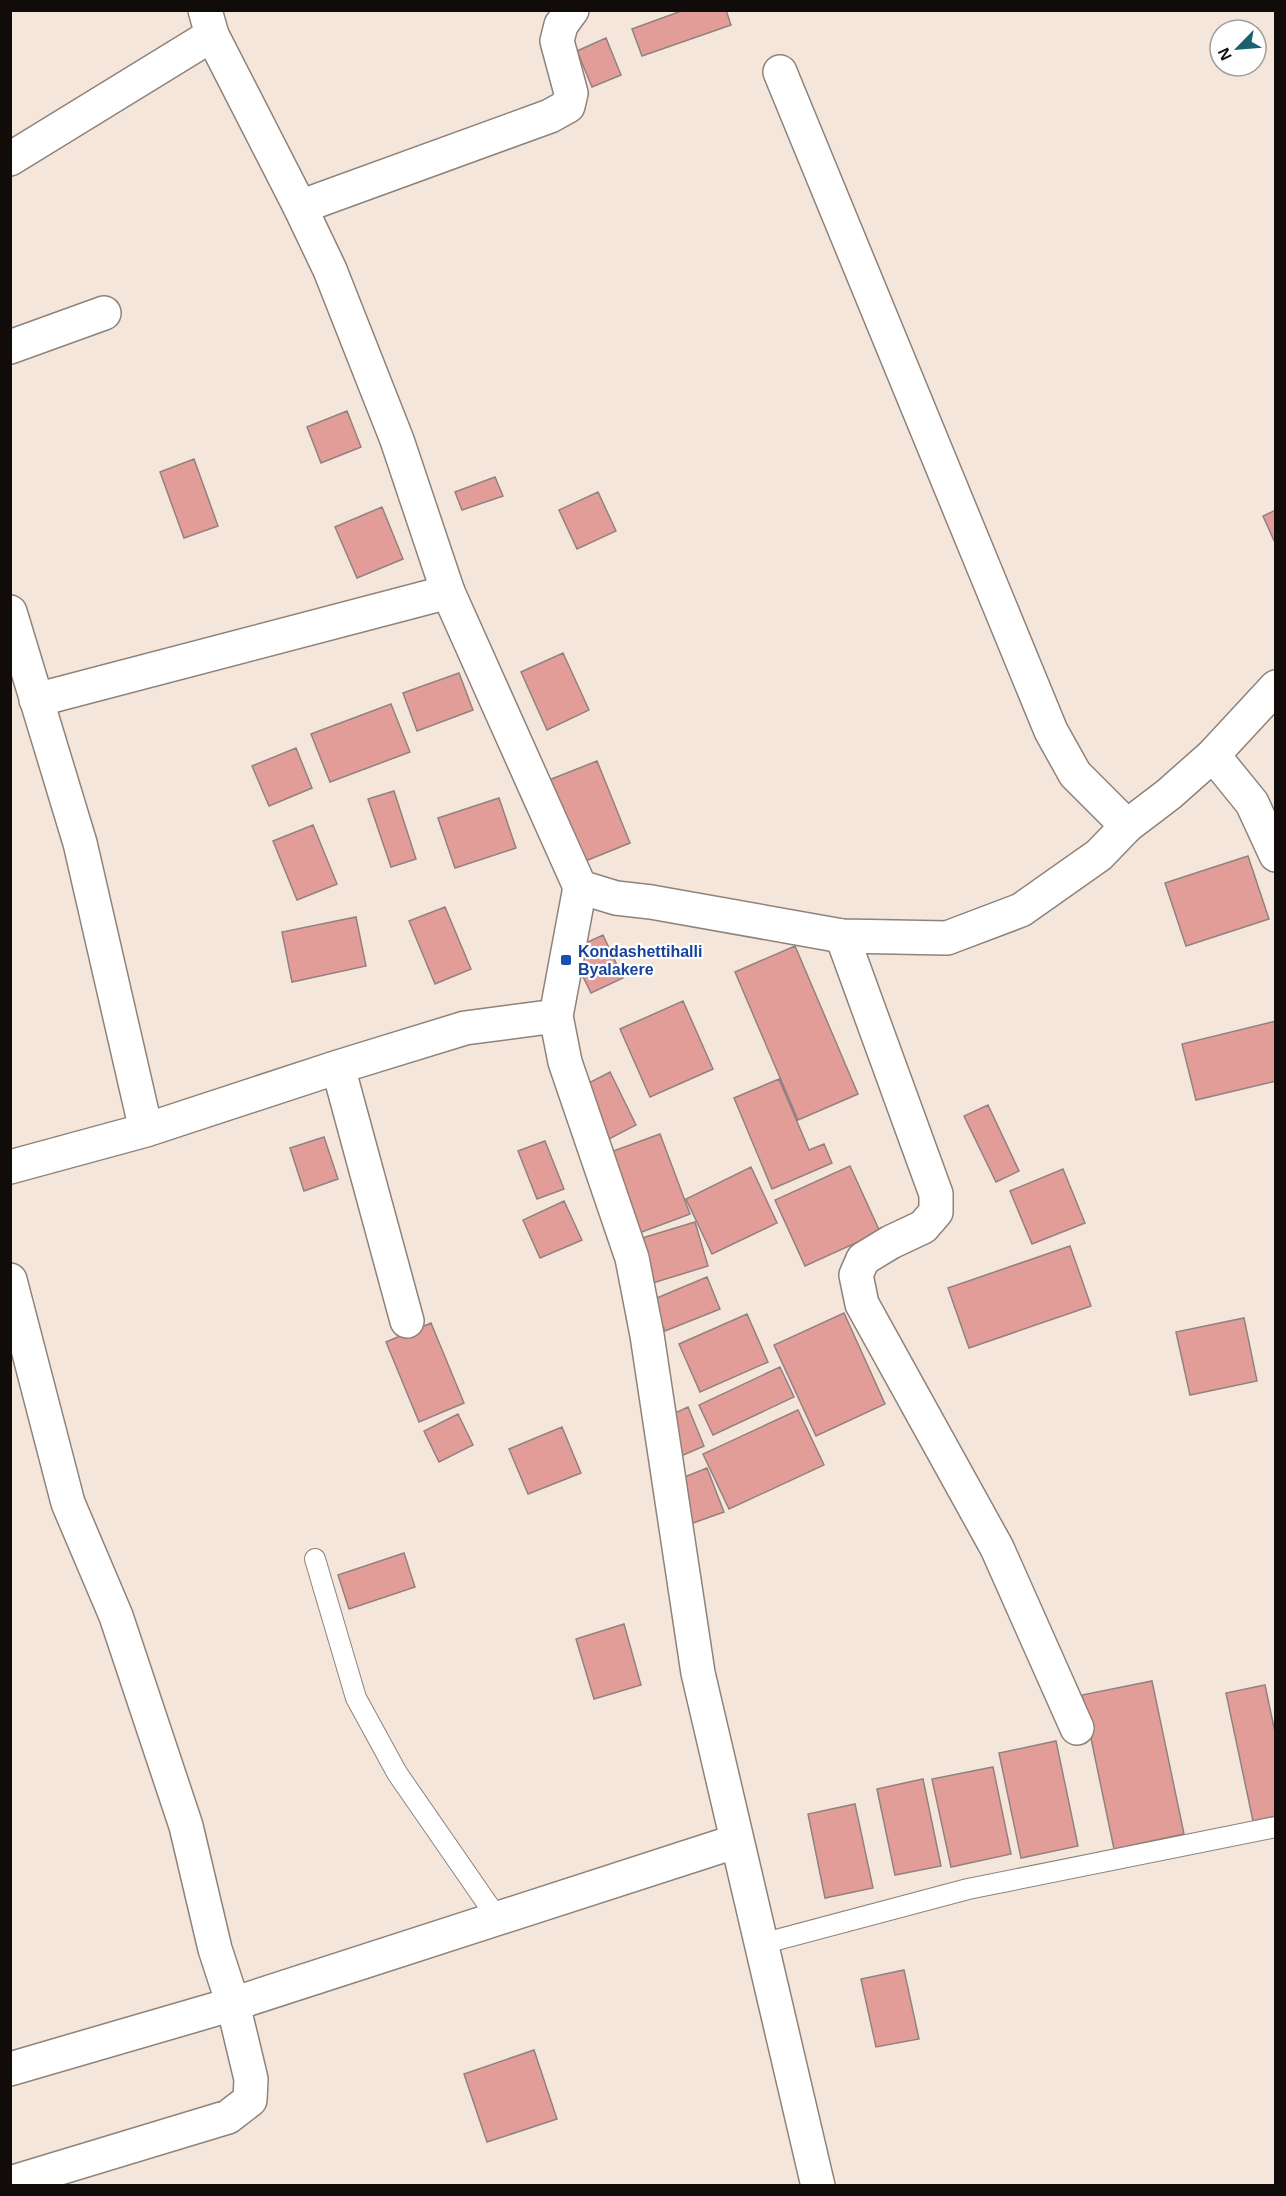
<svg xmlns="http://www.w3.org/2000/svg" width="1286" height="2196" font-family="Arial,sans-serif">
<rect width="100%" height="100%" fill="#f5e6dc"/>
<path fill="#e39d99" stroke="#928180" stroke-width="1.5" d="M684,10H726L731,25L642,56L632,29Z
M606,38L621,75L592,87L577,51Z
M347,411L361,447L321,463L307,427Z
M194,459L218,526L184,538L160,472Z
M495,477L503,496L462,510L455,492Z
M598,492L616,531L577,549L559,510Z
M382,507L403,559L357,578L335,527Z
M1276,510V545L1263,516Z
M563,653L589,710L547,730L521,672Z
M459,673L473,710L417,731L403,693Z
M391,704L410,752L330,782L311,734Z
M296,748L312,788L269,806L252,766Z
M597,761L630,843L583,862L549,780Z
M394,791L416,859L391,867L368,799Z
M499,798L516,848L455,868L438,818Z
M313,825L337,884L297,900L273,841Z
M1248,856L1269,919L1186,946L1165,883Z
M445,907L471,969L435,984L409,921Z
M356,917L366,966L292,982L282,932Z
M603,935L623,978L591,993L570,950Z
M795,946L858,1094L798,1120L735,972Z
M683,1001L713,1069L650,1097L620,1029Z
M1276,1021V1081L1196,1100L1182,1044Z
M610,1072L636,1125L607,1140L581,1087Z
M779,1079L809,1150L824,1144L832,1163L772,1189L734,1098Z
M988,1105L1019,1171L996,1182L964,1116Z
M660,1134L690,1214L639,1233L608,1153Z
M324,1137L338,1179L304,1191L290,1148Z
M545,1141L564,1189L537,1199L518,1151Z
M850,1166L880,1232L805,1266L775,1200Z
M751,1167L777,1223L712,1254L686,1199Z
M1063,1169L1085,1223L1032,1244L1010,1191Z
M564,1201L582,1240L540,1258L523,1220Z
M695,1222L708,1266L643,1286L629,1242Z
M1070,1246L1091,1306L969,1348L948,1288Z
M707,1277L720,1309L665,1331L652,1300Z
M844,1313L885,1404L816,1436L774,1345Z
M747,1314L768,1362L700,1392L679,1344Z
M1244,1318L1257,1381L1190,1395L1176,1332Z
M431,1323L464,1403L419,1422L386,1342Z
M780,1367L794,1397L713,1435L699,1405Z
M688,1407L704,1446L681,1456L664,1418Z
M798,1410L824,1465L729,1509L703,1454Z
M458,1414L473,1445L439,1462L424,1431Z
M562,1427L581,1473L528,1494L509,1449Z
M707,1468L724,1512L693,1523L677,1480Z
M404,1553L415,1587L349,1609L338,1575Z
M624,1624L641,1685L594,1699L576,1639Z
M1152,1681L1184,1834L1114,1849L1082,1695Z
M1265,1685L1276,1737V1816L1253,1821L1226,1693Z
M1056,1741L1078,1846L1021,1858L999,1753Z
M993,1767L1011,1854L951,1867L932,1779Z
M923,1779L941,1866L895,1875L877,1789Z
M855,1804L873,1888L825,1898L808,1814Z
M904,1970L919,2039L876,2047L861,1979Z
M534,2050L557,2119L487,2142L464,2074Z"/>
<g fill="none" stroke-linecap="round" stroke-linejoin="round">
<g stroke="#8f8279" stroke-width="22">
<path id="service" d="M315,1559L356,1698L397,1773L498,1919
M761,1944L968,1889L1276,1827"/>
</g>
<g stroke="#8f8279" stroke-width="36">
<path id="minor" d="M780,72L1051,731L1075,774L1127,826
M10,159L212,35
M300,207L550,116L568,106L571,93L557,41L561,25L572,10
M10,347L104,313
M10,612L80,843L146,1130
M36,700L448,592
M1213,755L1252,803L1276,855
M580,887L556,1016L565,1062L632,1258L647,1335L698,1673L818,2186
M842,936L936,1194V1212L923,1227L891,1242L863,1259L856,1275L862,1304L997,1548L1077,1728
M338,1067L407,1321
M10,1167L146,1130L338,1067L465,1028L556,1016
M10,1280L68,1503L116,1616L186,1826L215,1949L233,2004L251,2079L250,2100L228,2117L10,2183
M10,2069L233,2004L737,1841"/>
</g>
<g stroke="#8f8279" stroke-width="36">
<path id="tertiary" d="M205,10L212,35L300,207L330,270L397,440L448,592L580,887L616,898L651,902L842,936L947,938L1021,910L1099,855L1127,826L1169,794L1213,755L1276,687"/>
</g>
<use href="#service" stroke="#fff" stroke-width="20"/>
<use href="#minor" stroke="#fff" stroke-width="33"/>
<use href="#tertiary" stroke="#fff" stroke-width="33"/>
</g>
<rect fill="#1a4fb4" stroke="#fff" stroke-width="2" x="560" y="954" width="12" height="12" rx="3"/>
<g text-anchor="middle" stroke-width="4.5" stroke-linejoin="round" paint-order="stroke">
<g font-size="16" font-weight="bold" fill="#164399" stroke="#fff" text-anchor="start">
<text x="578" y="957">Kondashettihalli<tspan x="578" dy="18">Byalakere</tspan></text>
</g>
</g>
<rect width="1286" height="2196" fill="none" stroke="#110c09" stroke-width="24"/>
<g transform="translate(1238 48) rotate(245)"><circle r="28" fill="#ffffff" stroke="#a09e9d" stroke-width="1.5"/>
<path d="M0-4.5L10 22L0 15L-10 22Z" fill="#196070"/>
<text y="-9" font-size="16" font-weight="bold" text-anchor="middle" fill="#110c09">N</text>
</g>
</svg>
